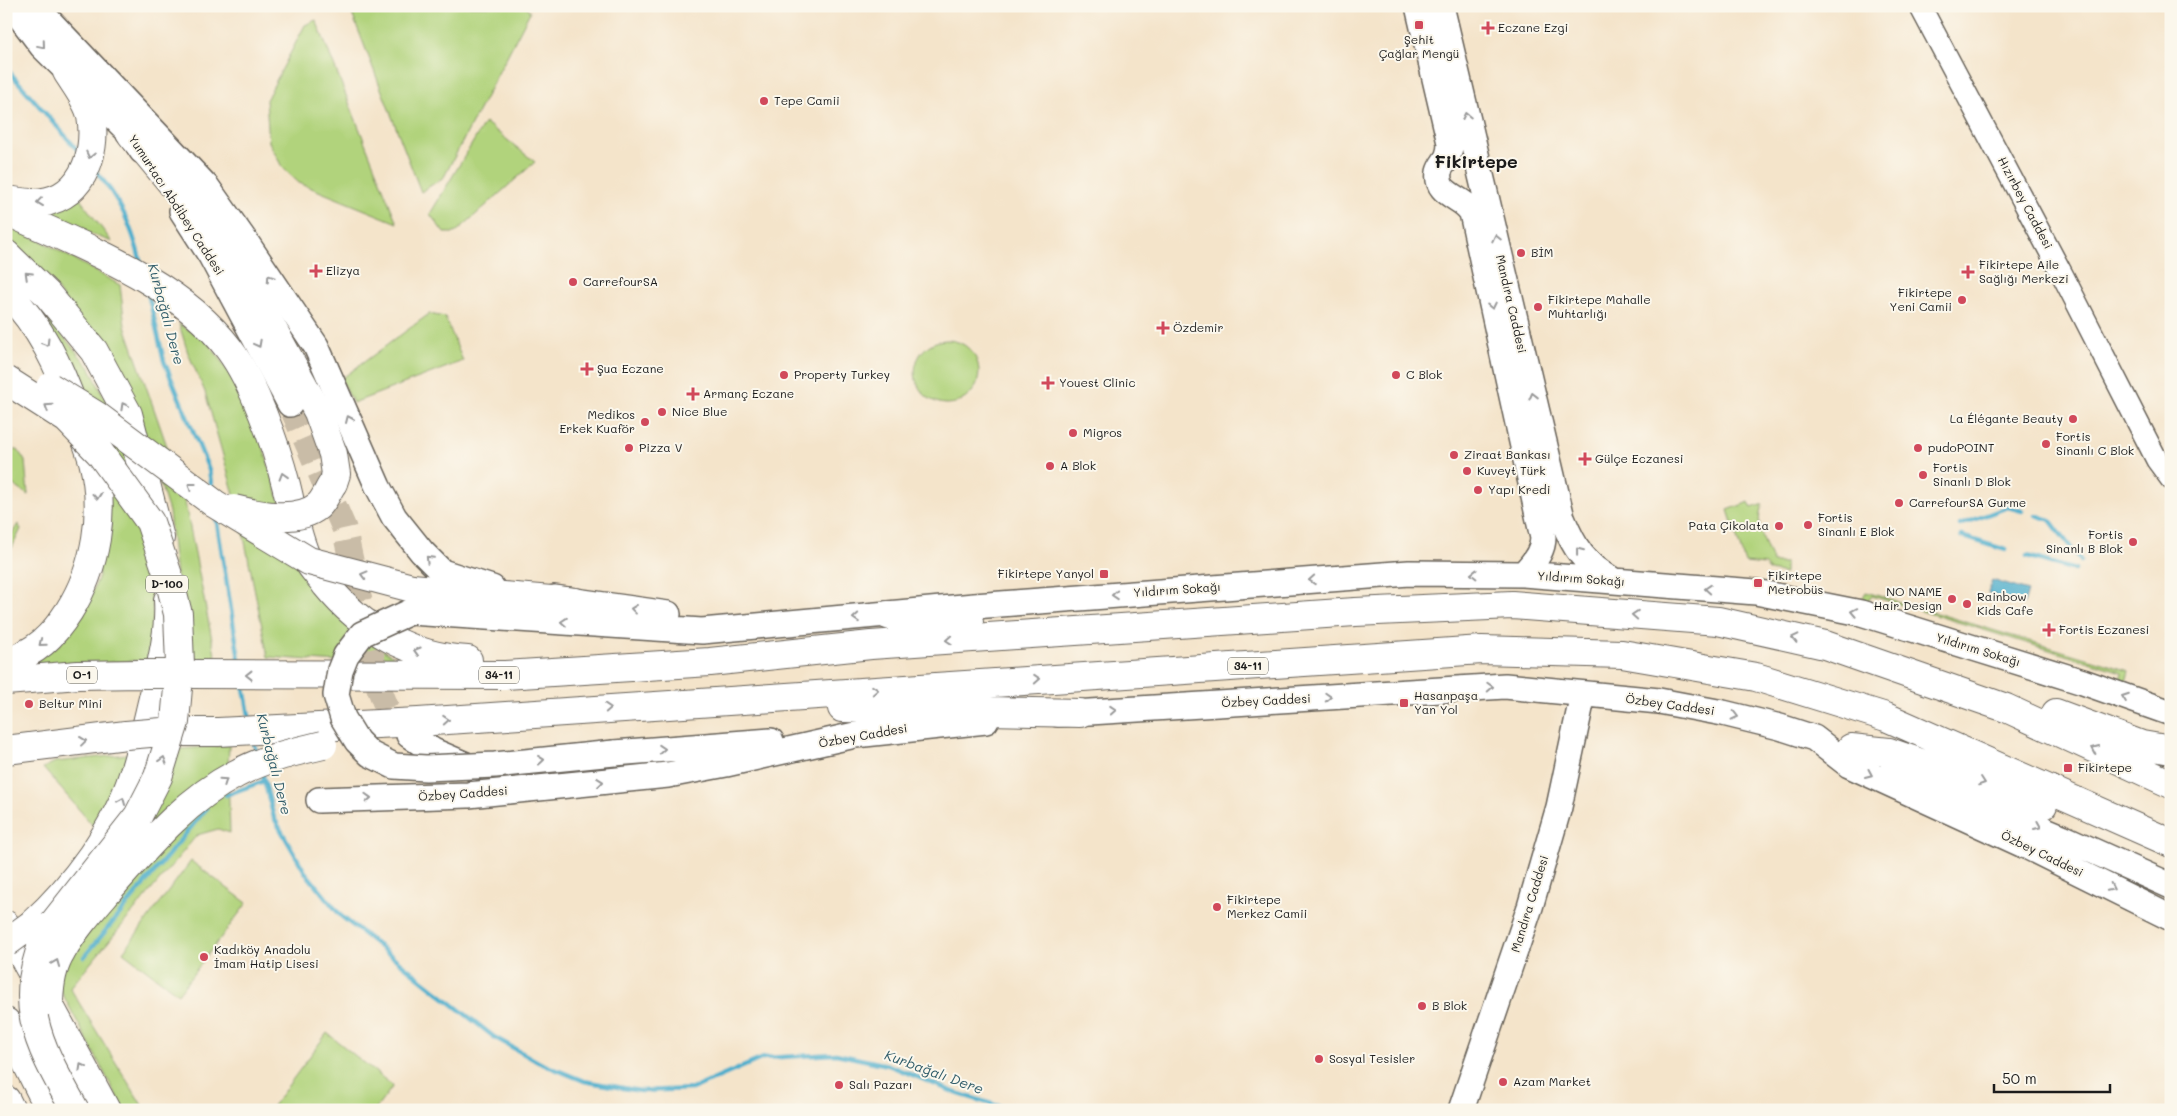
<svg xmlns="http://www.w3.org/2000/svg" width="2177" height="1116" font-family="Mali,sans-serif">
<rect width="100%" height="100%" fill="#fbf7ec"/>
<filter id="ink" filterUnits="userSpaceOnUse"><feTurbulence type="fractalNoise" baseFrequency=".02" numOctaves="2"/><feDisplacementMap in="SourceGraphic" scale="10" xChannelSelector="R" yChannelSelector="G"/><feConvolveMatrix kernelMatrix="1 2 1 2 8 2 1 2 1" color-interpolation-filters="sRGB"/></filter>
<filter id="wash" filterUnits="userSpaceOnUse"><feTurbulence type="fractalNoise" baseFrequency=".0096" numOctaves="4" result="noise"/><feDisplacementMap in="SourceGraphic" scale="20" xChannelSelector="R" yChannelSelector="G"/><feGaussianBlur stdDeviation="1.12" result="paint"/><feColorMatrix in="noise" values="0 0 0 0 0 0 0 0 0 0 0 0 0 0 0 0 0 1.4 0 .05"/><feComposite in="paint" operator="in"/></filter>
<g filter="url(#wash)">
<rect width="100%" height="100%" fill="#f4e4ca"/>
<path fill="#b1d37b" stroke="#66784c" d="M349,6H526L530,12L444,177L421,192Z
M316,20L397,223L299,183L282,167L269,142L266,100L305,25Z
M485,122L535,162L455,233H444L430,214Z
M77,195L112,242L28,209Z
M6,226L43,242L120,285L125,326L183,492L216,660L180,657L179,602L169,512L139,416L50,278L6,238Z
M18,283L90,368L122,435L147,538L153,616L147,660L28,667L61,643L83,615L99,576L90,402L52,332Z
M429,314L445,317L463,361L353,403L341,379Z
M179,324L204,339L219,357L253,414L296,554L308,585L335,613L380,648L409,667L268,657L239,512L205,392L188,353Z
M915 372a32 32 0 1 1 64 0a32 32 0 1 1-64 0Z
M6,450H18L25,461L28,495L6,480Z
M1749,502L1752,508L1763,504C1753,523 1766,545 1773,563H1785V574L1770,571L1765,565L1745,563L1728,510Z
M18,524L21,529L6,560V543Z
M1866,592L2129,671L2126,682L2120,680L2122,672L1872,596L1868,601L1862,599Z
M229,745L228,770L230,833L218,829L197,835L70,988L145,1110H124L44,959L155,751Z
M128,754L120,784L95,828L43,768L55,762Z
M191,861L247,903L178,994L123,952Z
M327,1033L393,1086L375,1110H270Z"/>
<path fill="#4eaecc" stroke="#356574" d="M1992,580L2028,591L2024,604L1988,593Z"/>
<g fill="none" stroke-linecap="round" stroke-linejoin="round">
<path stroke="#4eaecc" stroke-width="4.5" d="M6,68L81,154
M94,169C120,199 131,224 141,263
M148,293L164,361L209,470L212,489
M2036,515L2050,520L2081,561
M216,517L240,665
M1960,525L2008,507L2022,511
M1961,536L2006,550
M2027,556L2075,570
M243,682L250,721
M253,739L257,755
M262,772L274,818L305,872L341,916L494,1037L540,1063L584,1081L640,1091L692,1089L763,1058L836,1054L888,1065L956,1093L1011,1110
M226,795L264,781
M84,957L206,809"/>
</g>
</g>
<g filter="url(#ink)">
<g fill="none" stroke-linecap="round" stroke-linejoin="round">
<path stroke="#c9bca7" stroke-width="25" stroke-dasharray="25 12" stroke-linecap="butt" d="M290,404L344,528L379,688L390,716L409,735"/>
<g stroke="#686259" stroke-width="24">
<path id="tertiary" d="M1920,6L2063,276L2157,460L2171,479"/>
</g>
<g stroke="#686259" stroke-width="28">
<path id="secondary" d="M12,6L42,46L131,134L142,151
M35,6L207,187L248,245L316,346L378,487L394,517L422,552L442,572L492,588
M1418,6L1450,143C1450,148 1449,154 1447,158C1444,163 1440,167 1439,172C1435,196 1464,196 1472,213L1543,538C1543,552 1532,565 1523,574
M1441,6L1562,518C1575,550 1584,563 1614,581
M182,211L211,256L290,404
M554,598L668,614
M410,612L702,631L974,606L1409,573L1523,574L1756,592L1861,613L2083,682L2171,713
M1058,714L1505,686L1659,701L1723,713L1780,727L1814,738L1849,765L2030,848L2171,918
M409,735L433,751L473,768
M614,753L771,741
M1893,766L2062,837L2171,886
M319,800L468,795L668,775L726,764L855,735L986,721
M1461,1110L1530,907L1559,807L1583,694"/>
</g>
<g stroke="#686259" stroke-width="30">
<path id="trunk" d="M131,134L235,260L318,412L333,454L336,474L333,483
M6,200C15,201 24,203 33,203C80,203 98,156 91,116C88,101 75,85 67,72
M6,211C81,246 178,281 229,349C253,381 276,445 286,485C292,509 297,538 308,561C312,569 321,577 326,585C362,629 411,657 468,660
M6,254L47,294L94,351L128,414L160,538
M6,291C41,327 59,365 75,411C81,428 88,444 93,461C106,511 96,568 69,611C53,636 36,653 6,662
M412,588L575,602
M888,615L918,622H969
M190,674L505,675L710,662L871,645L1355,612L1512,605L1718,621L1825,645L2006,708L2171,784
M6,681L78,675L142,674
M842,708L1080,713
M2056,713L2142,745L2171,750
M162,732H218L418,722L1482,650L1622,654L1756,677L1886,717L2171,843
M1851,748L1889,752L2043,805
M6,750L126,735
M32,924C74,886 116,829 133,775C142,747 148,718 155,690C162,661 170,630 168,600
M6,925L106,1110
M6,1022L50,1110
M6,1100L11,1110"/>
</g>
<use href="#tertiary" stroke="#fff" stroke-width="21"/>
<use href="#secondary" stroke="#fff" stroke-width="25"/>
<use href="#trunk" stroke="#fff" stroke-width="28"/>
<g stroke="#686259" stroke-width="28" stroke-linecap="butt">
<path id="secondary-bridge" d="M410,612L362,634L346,655L340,670L336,695L343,718L357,741L370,754L394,766L426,768L495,765L614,753"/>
</g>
<g stroke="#686259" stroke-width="30" stroke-linecap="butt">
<path id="trunk-bridge" d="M6,380L67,419L100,453L150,522L168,575L178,614L180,665L175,722L158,777L138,816L49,929C14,1004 38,1043 75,1110
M50,387L97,416L215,504L309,561L412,588
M234,509C257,515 298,523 318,506C324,501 328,490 333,483
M142,674H190
M126,735L162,732
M6,943L32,924
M49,1001C50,983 52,967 62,951C76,926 95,906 113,885C150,843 186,800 236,774C263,759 293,752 323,745"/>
</g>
<use href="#secondary-bridge" stroke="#fff" stroke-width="25"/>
<use href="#trunk-bridge" stroke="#fff" stroke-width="28"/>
</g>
<defs><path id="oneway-chevron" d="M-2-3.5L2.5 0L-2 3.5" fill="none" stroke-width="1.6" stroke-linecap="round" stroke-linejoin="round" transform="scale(1.25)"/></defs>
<g stroke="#999">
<use href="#oneway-chevron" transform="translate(42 45) rotate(50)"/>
<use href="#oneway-chevron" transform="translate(1466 116) rotate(-103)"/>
<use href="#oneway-chevron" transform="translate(90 155) rotate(103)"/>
<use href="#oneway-chevron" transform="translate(40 202) rotate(173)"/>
<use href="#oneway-chevron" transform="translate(1496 238) rotate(-103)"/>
<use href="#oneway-chevron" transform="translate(28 275) rotate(-136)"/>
<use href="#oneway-chevron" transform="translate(270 278) rotate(-124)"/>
<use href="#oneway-chevron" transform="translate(1492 306) rotate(78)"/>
<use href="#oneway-chevron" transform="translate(46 343) rotate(59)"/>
<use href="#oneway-chevron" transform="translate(258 344) rotate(62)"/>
<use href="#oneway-chevron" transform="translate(1533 396) rotate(-104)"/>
<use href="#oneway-chevron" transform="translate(124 406) rotate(-119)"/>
<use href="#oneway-chevron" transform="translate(48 407) rotate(-147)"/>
<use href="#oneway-chevron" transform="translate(349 419) rotate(-114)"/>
<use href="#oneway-chevron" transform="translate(283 476) rotate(-107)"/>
<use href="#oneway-chevron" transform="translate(191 486) rotate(-143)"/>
<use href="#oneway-chevron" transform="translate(97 496) rotate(85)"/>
<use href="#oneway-chevron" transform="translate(1579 551) rotate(-128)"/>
<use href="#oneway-chevron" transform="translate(429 559) rotate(-134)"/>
<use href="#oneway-chevron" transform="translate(1474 574) rotate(-179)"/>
<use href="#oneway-chevron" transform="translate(364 575) rotate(-165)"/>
<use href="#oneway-chevron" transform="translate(1312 580) rotate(176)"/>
<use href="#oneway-chevron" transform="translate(1708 589) rotate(-176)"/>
<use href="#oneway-chevron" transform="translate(1115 595) rotate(176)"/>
<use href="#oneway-chevron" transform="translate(634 609) rotate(-173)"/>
<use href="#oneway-chevron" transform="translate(1854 612) rotate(-169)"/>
<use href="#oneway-chevron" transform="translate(1635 615) rotate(-176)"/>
<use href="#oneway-chevron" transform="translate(856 618) rotate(176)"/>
<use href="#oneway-chevron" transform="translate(564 622) rotate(-176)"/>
<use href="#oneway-chevron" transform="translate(1795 638) rotate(-167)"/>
<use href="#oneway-chevron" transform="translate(949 640) rotate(176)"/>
<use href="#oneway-chevron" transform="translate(42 643) rotate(141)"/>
<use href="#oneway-chevron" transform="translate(417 651) rotate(-163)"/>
<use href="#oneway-chevron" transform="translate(249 675) rotate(180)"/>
<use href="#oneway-chevron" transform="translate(1037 679) rotate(-4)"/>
<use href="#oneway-chevron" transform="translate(1490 687) rotate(-3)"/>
<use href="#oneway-chevron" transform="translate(875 690) rotate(-4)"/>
<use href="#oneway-chevron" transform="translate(1328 697) rotate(-3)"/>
<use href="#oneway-chevron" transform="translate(2125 697) rotate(-160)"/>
<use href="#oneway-chevron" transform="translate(608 708) rotate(-4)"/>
<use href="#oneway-chevron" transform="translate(1113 710) rotate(-4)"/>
<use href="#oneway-chevron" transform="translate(1735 716) rotate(14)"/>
<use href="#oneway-chevron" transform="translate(446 720) rotate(-4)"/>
<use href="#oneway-chevron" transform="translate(83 741) rotate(-7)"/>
<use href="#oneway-chevron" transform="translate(662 749) rotate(-4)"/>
<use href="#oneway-chevron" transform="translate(2095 749) rotate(-155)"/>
<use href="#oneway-chevron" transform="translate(163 760) rotate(-73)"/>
<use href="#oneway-chevron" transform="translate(541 760) rotate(-6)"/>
<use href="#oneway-chevron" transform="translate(1869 774) rotate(24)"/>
<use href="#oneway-chevron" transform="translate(224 781) rotate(-34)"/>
<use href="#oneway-chevron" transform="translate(600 782) rotate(-6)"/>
<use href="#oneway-chevron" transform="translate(1982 782) rotate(19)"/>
<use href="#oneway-chevron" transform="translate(368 798) rotate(-2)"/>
<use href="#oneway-chevron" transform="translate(122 801) rotate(-67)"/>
<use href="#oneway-chevron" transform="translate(2038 826) rotate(23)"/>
<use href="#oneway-chevron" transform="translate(2111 888) rotate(26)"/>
<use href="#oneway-chevron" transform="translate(56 963) rotate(-68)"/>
<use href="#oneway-chevron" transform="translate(82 1067) rotate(-119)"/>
</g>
</g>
<g fill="#d1495b" stroke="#fbf7ec" stroke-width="2">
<rect x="1414" y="20" width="10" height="10" rx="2.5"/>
<path d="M1485.5 20.5h5v5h5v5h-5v5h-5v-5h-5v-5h5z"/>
<circle cx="764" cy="101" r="5"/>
<circle cx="1521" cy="253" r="5"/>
<path d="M313.5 263.5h5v5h5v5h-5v5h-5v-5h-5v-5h5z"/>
<path d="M1965.5 264.5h5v5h5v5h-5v5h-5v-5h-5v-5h5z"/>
<circle cx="573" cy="282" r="5"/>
<circle cx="1962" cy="300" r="5"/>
<circle cx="1538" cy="307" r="5"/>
<path d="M1160.5 320.5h5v5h5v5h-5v5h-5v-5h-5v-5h5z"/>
<path d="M584.5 361.5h5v5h5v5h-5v5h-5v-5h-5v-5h5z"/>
<circle cx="784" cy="375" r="5"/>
<circle cx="1396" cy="375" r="5"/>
<path d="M1045.5 375.5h5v5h5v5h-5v5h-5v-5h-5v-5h5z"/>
<path d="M690.5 386.5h5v5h5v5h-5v5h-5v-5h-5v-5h5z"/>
<circle cx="662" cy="412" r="5"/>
<circle cx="2073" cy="419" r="5"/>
<circle cx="645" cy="422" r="5"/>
<circle cx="1073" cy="433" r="5"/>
<circle cx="2046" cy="444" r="5"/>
<circle cx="629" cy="448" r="5"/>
<circle cx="1918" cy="448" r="5"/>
<circle cx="1454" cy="455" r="5"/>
<path d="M1582.5 451.5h5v5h5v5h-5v5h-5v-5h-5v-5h5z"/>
<circle cx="1050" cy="466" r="5"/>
<circle cx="1467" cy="471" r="5"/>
<circle cx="1923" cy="475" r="5"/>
<circle cx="1478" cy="490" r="5"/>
<circle cx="1899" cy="503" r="5"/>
<circle cx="1808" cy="525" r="5"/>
<circle cx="1779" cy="526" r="5"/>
<circle cx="2133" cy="542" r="5"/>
<rect x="1099" y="569" width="10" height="10" rx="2.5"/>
<rect x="1753" y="578" width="10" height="10" rx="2.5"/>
<circle cx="1952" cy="599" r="5"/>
<circle cx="1967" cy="604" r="5"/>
<path d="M2046.5 622.5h5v5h5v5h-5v5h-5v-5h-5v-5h5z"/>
<rect x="1399" y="698" width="10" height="10" rx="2.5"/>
<circle cx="29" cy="704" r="5"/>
<rect x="2063" y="763" width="10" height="10" rx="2.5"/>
<circle cx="1217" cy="907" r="5"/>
<circle cx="204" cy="957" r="5"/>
<circle cx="1422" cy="1006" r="5"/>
<circle cx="1319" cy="1059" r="5"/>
<circle cx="1503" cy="1082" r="5"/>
<circle cx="839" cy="1085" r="5"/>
</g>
<g text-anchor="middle" stroke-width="4" stroke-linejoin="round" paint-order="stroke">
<g fill="#fbf7ec" stroke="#5f5e5a" stroke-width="1">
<rect x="146" y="575.5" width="42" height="17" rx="4"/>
<rect x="1228" y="657.5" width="40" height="17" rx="4"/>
<rect x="67" y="666.5" width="30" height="17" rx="4"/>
<rect x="479" y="666.5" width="40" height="17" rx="4"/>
</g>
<g font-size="11" font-weight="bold" fill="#1c1c1c">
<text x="167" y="588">D-100</text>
<text x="1248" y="670">34-11</text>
<text x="82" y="679">O-1</text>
<text x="499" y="679">34-11</text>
</g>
<g font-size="12" fill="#1c1c1c" stroke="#fbf7ec" text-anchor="start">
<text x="1498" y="32">Eczane Ezgi</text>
<text x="1419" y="44" text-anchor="middle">Şehit<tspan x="1419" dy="14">Çağlar Mengü</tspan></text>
<text x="774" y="105">Tepe Camii</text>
<text x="1531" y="257">BİM</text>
<text x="1979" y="269">Fikirtepe Aile<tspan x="1979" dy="14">Sağlığı Merkezi</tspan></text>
<text x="326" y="275">Elizya</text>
<text x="583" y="286">CarrefourSA</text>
<text x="1952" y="297" text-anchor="end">Fikirtepe<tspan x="1952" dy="14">Yeni Camii</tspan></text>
<text x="1548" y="304">Fikirtepe Mahalle<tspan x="1548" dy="14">Muhtarlığı</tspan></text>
<text x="1173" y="332">Özdemir</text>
<text x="597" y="373">Şua Eczane</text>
<text x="794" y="379">Property Turkey</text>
<text x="1406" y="379">C Blok</text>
<text x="1059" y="387">Youest Clinic</text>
<text x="703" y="398">Armanç Eczane</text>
<text x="672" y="416">Nice Blue</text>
<text x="635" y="419" text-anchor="end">Medikos<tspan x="635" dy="14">Erkek Kuaför</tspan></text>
<text x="2063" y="423" text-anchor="end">La Élégante Beauty</text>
<text x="1083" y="437">Migros</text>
<text x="2056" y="441">Fortis<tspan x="2056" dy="14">Sinanlı C Blok</tspan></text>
<text x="639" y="452">Pizza V</text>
<text x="1928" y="452">pudoPOINT</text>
<text x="1464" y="459">Ziraat Bankası</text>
<text x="1595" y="463">Gülçe Eczanesi</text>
<text x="1060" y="470">A Blok</text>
<text x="1933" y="472">Fortis<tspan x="1933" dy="14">Sinanlı D Blok</tspan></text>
<text x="1477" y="475">Kuveyt Türk</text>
<text x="1488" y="494">Yapı Kredi</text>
<text x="1909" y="507">CarrefourSA Gurme</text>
<text x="1818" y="522">Fortis<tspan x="1818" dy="14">Sinanlı E Blok</tspan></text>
<text x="1769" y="530" text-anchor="end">Pata Çikolata</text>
<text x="2123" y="539" text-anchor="end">Fortis<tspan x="2123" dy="14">Sinanlı B Blok</tspan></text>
<text x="1094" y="578" text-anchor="end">Fikirtepe Yanyol</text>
<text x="1768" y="580">Fikirtepe<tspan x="1768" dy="14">Metrobüs</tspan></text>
<text x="1942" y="596" text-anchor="end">NO NAME<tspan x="1942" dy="14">Hair Design</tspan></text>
<text x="1977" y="601">Rainbow<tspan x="1977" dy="14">Kids Cafe</tspan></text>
<text x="2059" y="634">Fortis Eczanesi</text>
<text x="1414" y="700">Hasanpaşa<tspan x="1414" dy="14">Yan Yol</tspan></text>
<text x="39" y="708">Beltur Mini</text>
<text x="2078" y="772">Fikirtepe</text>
<text x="1227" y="904">Fikirtepe<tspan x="1227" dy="14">Merkez Camii</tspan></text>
<text x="214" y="954">Kadıköy Anadolu<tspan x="214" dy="14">İmam Hatip Lisesi</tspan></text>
<text x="1432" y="1010">B Blok</text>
<text x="1329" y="1063">Sosyal Tesisler</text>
<text x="1513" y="1086">Azam Market</text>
<text x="849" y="1089">Salı Pazarı</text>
</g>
<g font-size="12" fill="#1c1c1c" stroke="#fbf7ec">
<text transform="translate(2025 203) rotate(62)" y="4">Hızırbey Caddesi</text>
<text transform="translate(176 205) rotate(57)" y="4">Yumurtacı Abdibey Caddesi</text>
<text transform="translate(1511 304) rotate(77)" y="4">Mandıra Caddesi</text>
<text transform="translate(1581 579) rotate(4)" y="4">Yıldırım Sokağı</text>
<text transform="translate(1177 590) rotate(-4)" y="4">Yıldırım Sokağı</text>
<text transform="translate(1978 650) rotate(17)" y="4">Yıldırım Sokağı</text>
<text transform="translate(1266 701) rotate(-3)" y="4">Özbey Caddesi</text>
<text transform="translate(1670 705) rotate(8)" y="4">Özbey Caddesi</text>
<text transform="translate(863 736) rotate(-10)" y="4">Özbey Caddesi</text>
<text transform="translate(463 794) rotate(-4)" y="4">Özbey Caddesi</text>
<text transform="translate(2042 854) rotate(26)" y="4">Özbey Caddesi</text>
<text transform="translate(1530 904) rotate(-73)" y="4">Mandıra Caddesi</text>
</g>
<g font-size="14" font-style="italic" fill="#325e6b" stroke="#fbf7ec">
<text transform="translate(166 314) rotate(75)" y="5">Kurbağalı Dere</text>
<text transform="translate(274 764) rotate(76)" y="5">Kurbağalı Dere</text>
<text transform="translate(934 1072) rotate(20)" y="5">Kurbağalı Dere</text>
</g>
<g font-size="18" font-weight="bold" fill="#1c1c1c" stroke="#fbf7ec">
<text x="1476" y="168">Fikirtepe</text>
</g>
</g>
<rect width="2177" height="1116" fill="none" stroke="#fbf7ec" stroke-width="25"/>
<path d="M1994 1084v8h116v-8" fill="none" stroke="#1c1c1c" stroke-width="2.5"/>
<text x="2002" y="1084" font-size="15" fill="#1c1c1c" stroke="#fbf7ec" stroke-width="4" paint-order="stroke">50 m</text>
</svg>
